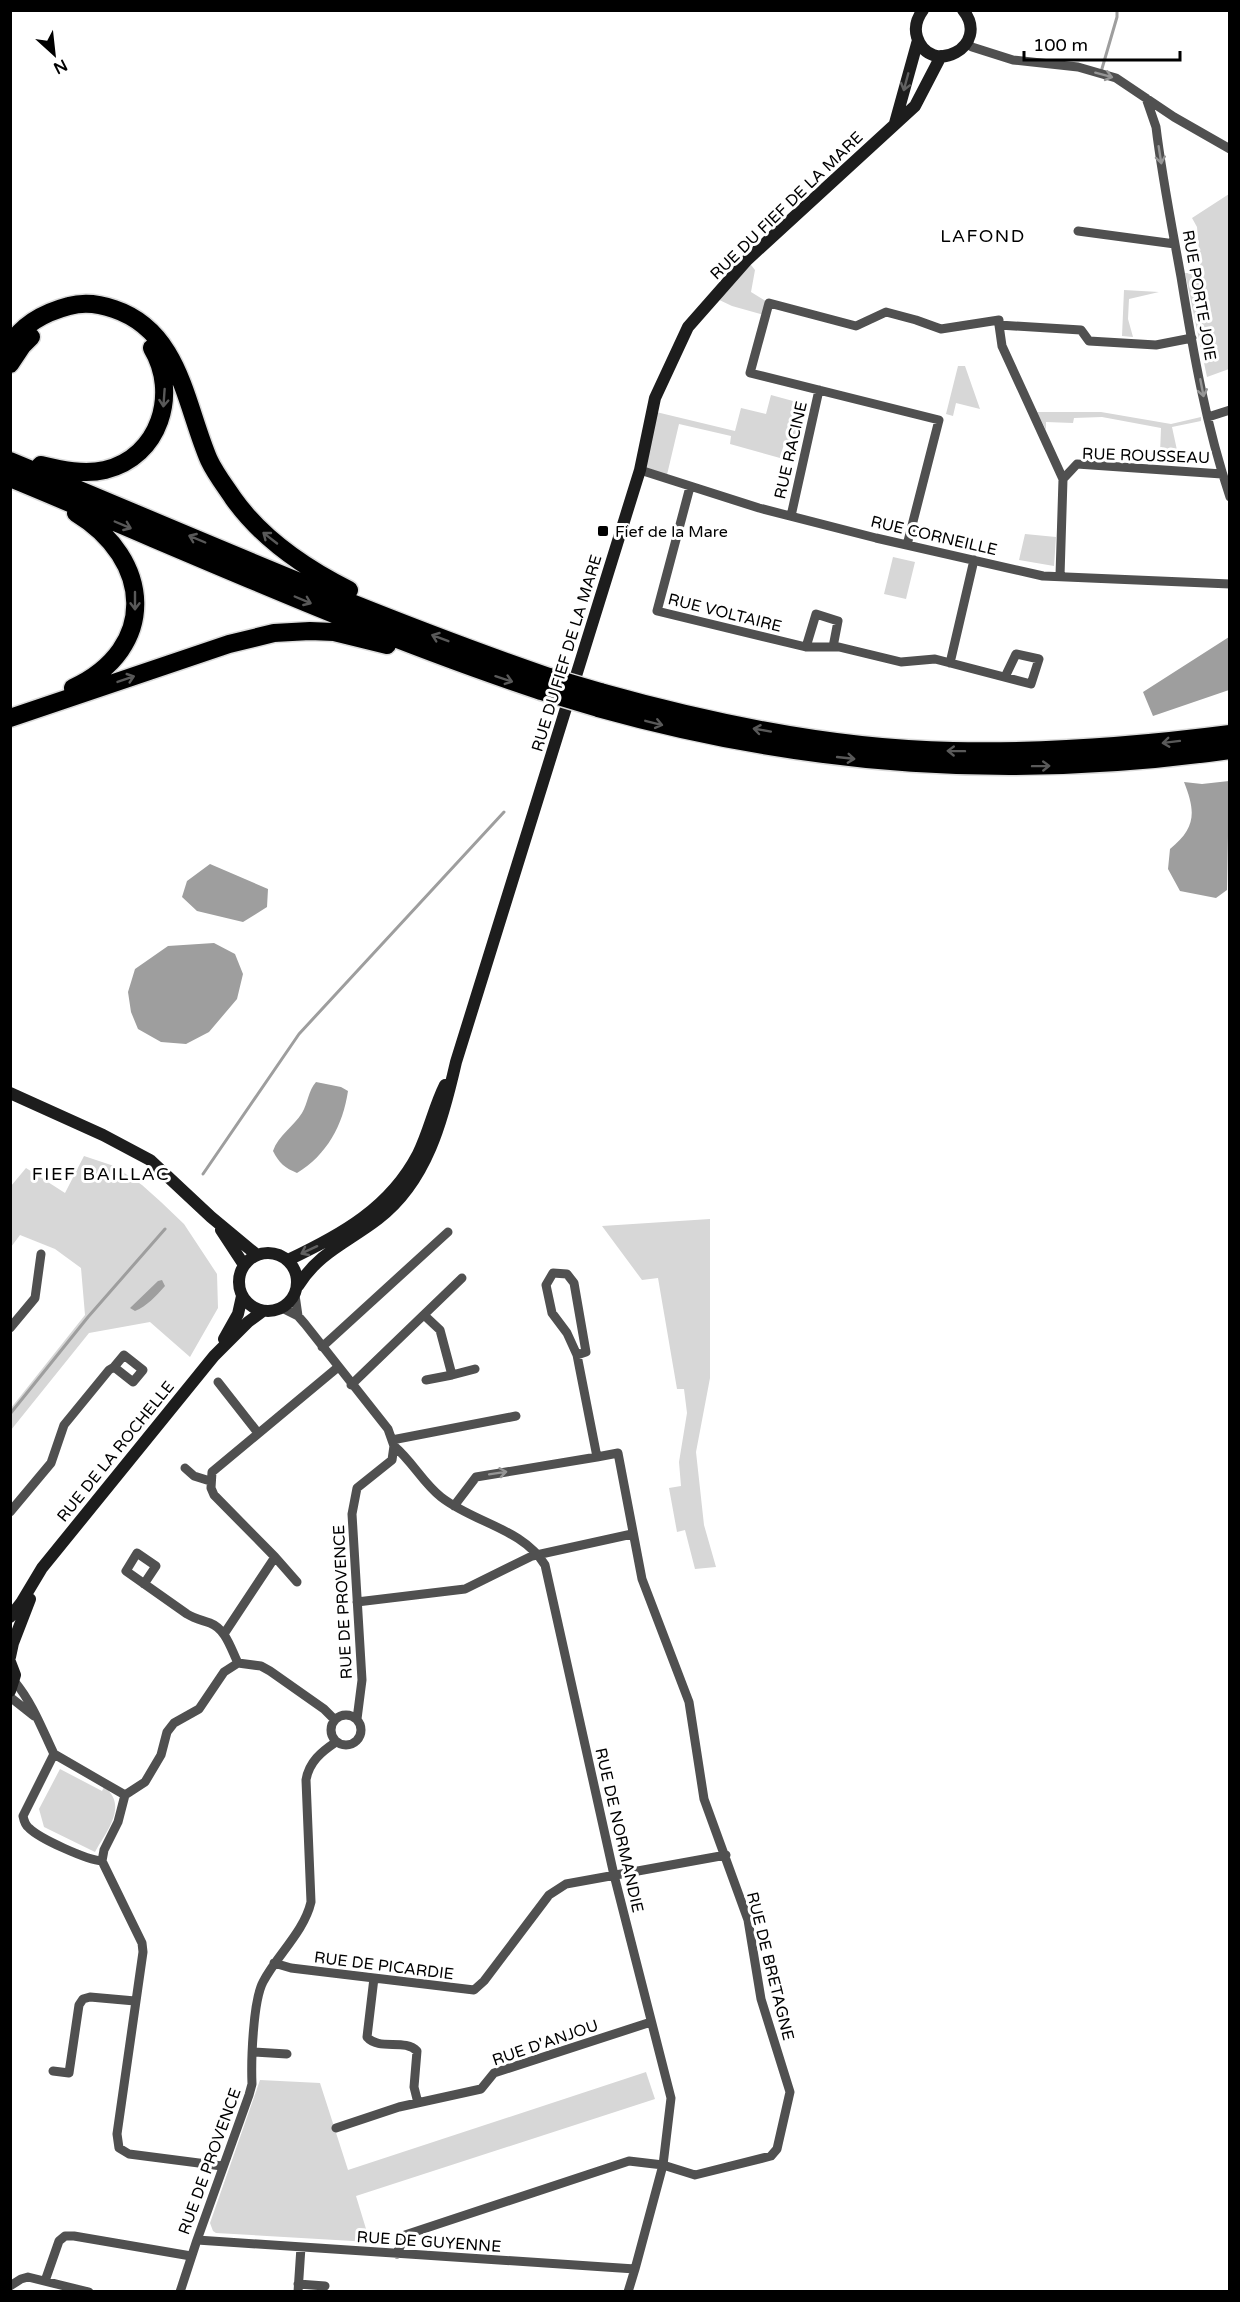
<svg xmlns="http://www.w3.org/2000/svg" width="1240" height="2302" font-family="'Varela Round',sans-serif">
<rect width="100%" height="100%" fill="#fff"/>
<path fill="#d7d7d7" d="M1229,194V369L1207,377L1185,273H1201L1197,227L1192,218Z
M747,260L755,270L751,292L769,303L764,315L732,306L713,297Z
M1124,290L1159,292L1129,299L1128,319L1133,337L1122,336Z
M958,366H965L980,409L956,403L953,416L946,414Z
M771,395L804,404L793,446L784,444L780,458L730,444L731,436L679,424L666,479L640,470L652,411L735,431L741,408L766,414Z
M1037,412H1101L1171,424L1201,417V421L1172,427L1180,464H1175V455L1160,454L1161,428L1102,417L1074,418L1073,423L1046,422V430Z
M1025,534L1056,537L1054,566L1019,560Z
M893,557L915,562L906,599L884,594Z
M84,1156L114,1166L142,1185L161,1202L184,1224L217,1274L218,1308L190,1357L150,1322L89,1333L11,1430V1408L85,1315L81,1268L55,1249L20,1235L11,1247V1186L26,1168L65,1193Z
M710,1219V1378L696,1452L704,1525L716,1567L695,1569L685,1530L677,1532L669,1488L681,1486L679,1462L687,1413L684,1389H677L658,1278L642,1280L602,1226Z
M60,1769L102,1791L104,1787C129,1805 106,1832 95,1852L44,1827L39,1809Z
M646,2072L655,2099L356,2196L370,2242L216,2233L213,2231L210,2223L260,2080L320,2083L348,2170Z"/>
<path fill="#9e9e9e" d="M1229,637V690L1153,716L1143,692Z
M1229,781L1227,890L1216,898L1180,891L1168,869L1170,849C1196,828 1196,812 1184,782L1202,784Z
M210,864L268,889L267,907L243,922L197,911L182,897L187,881Z
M214,943L235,954L243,974L237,999L209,1032L186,1044L161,1042L138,1029L131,1012L128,992L135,969L168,946Z
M316,1082L341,1087L348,1091C343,1125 327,1155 297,1173C285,1168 279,1163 273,1151C278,1136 294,1126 302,1113C308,1103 308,1091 316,1082Z
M162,1280L165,1286C156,1296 147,1306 135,1311L130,1308L158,1281Z"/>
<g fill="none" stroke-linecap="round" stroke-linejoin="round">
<path stroke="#9e9e9e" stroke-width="3" d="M1101,72L1117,17V10
M203,1174L299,1034L504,812
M10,1414L88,1317L165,1229"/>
<g stroke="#dbdbdb" stroke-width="21">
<path id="highway" d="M10,345C23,324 46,312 69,306C83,302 100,304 114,309C180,331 185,404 209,460C215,473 225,486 233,498C262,539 305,568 349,590
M10,364L22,346L31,337
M10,461C189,535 366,614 549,677
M41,465C62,470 84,475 105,470C160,457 179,393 152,348
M10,478C187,551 360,631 541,691
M73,688C159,648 152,559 76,513
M600,692C714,724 834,749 953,751C1046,753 1137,746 1230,734
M598,708C810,767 1012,781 1230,750
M10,718L229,644L274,633L310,631L334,632L387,645"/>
</g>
<path stroke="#505050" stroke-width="9" d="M966,43L972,47L1013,60L1078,67L1116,78L1174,117L1230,149
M1146,98L1156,127C1162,177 1172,227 1181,277C1193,351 1206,426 1230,497
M1078,231L1175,244
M999,325L1002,346L1063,479
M1208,417L1230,410
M640,470L759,508L876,538L1043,576L1230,584
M690,487L657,611L806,647H839L901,662L935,659L1031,684L1039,659L1016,654L1005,677
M791,516L819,390
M907,545L939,420L750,373L769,303L856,326L886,312L916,320L941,329L999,320V325L1081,330L1089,341L1156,345L1192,338
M1060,576L1063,479L1077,464L1222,474
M806,647L816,614L838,621L833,647
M950,663L974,560
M295,1295L298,1316
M282,1308L298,1316L305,1324L388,1429L394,1446L392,1460L357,1488L352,1514L362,1680L357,1719
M424,1315L440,1330L452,1375L426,1380
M10,1328L35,1298L41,1254
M322,1347L448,1232
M452,1375L475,1369
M218,1382L258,1433
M351,1385L462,1278
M392,1440L516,1416
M394,1446C412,1461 423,1483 441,1497C474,1523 522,1528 545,1565L614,1875L671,2098L663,2165L635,2269
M185,1468L194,1476L210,1481
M454,1506L476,1477L597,1457
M10,1512L51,1463L64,1425L109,1370L114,1367L124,1355L143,1370L133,1382L114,1367
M275,1557L297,1582
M144,1584L156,1566L137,1553L126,1571L187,1614C195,1619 202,1620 210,1623C226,1629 231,1649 238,1663
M357,1602L465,1589L532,1556L632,1534
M224,1634L275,1557L214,1495L211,1488L212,1472L337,1368
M15,1682C33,1704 42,1729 54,1754L23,1816C24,1821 25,1825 29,1828C40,1839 87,1860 102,1861L142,1943L143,1952L117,2134L119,2148L129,2154L222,2166
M10,1697L34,1716
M331 1730a15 15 0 1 1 30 0a15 15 0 1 1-30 0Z
M54,1754L125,1795L118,1822L104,1850L102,1861
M125,1795L145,1782L161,1755L167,1732L174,1723L199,1709L224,1672L238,1663L261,1666L270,1671L324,1709L335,1720
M274,1963L291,1968L474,1990L484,1981L549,1895L566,1884L726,1855
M374,1978L367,2037C379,2051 405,2038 417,2051L414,2087L418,2103
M254,2052L287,2054
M53,2071L69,2073L79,2005L83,1999L90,1997L135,2001
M336,2128L399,2107L481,2089L494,2073L651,2022
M197,2240L635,2269L628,2292
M397,2254L405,2235L629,2161L663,2165L695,2175L771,2156L777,2149L790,2092L761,1999L748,1920L704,1799L689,1702L642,1579L618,1453L597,1457L577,1355L567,1333L552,1313L546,1285L553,1273L567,1274L574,1283L586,1352L577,1355
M45,2281L59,2241L65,2236H74L191,2256
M298,2284L325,2286
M10,2286L21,2279L28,2277L89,2292
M180,2292L197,2240L249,2095L252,2084C251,2061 253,2001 263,1982C277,1955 304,1932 311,1902L306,1780C309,1762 321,1752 336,1742
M298,2292L301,2247"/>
<path stroke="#1d1d1d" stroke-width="12" d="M923,10C917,18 914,27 917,37C930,78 992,46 963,10
M895,123L918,40
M10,1093L103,1135L150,1160L211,1217L257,1255
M221,1230L244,1265
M239 1282a29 29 0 1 1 58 0a29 29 0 1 1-58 0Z
M288,1260C341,1235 390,1208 418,1154C429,1132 434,1107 445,1085
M298,1286C318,1253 348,1242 378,1219C427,1182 443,1119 456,1062L640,470L655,398L688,327L747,260L915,106L941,56
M224,1339L238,1314L242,1296
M10,1617L21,1603L42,1568L214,1356L248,1322L263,1311
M10,1657L13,1643L30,1599
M10,1662L15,1675L10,1691"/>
<use href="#highway" stroke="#000" stroke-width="18"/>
<g stroke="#dbdbdb" stroke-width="21" stroke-linecap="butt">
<path id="highway-bridge" d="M549,677L600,692
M541,691L598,708"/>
</g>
<use href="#highway-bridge" stroke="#000" stroke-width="18"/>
</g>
<defs><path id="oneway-shaft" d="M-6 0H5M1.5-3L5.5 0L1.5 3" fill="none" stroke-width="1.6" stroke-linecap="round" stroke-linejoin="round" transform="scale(1.5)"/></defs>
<g stroke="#969696">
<use href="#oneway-shaft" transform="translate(1104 75) rotate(15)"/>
<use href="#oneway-shaft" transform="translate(1160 155) rotate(81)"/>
<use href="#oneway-shaft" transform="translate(1202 388) rotate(79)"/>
<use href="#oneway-shaft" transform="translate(498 1473) rotate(-9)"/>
</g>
<g stroke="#616161">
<use href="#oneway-shaft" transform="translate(906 82) rotate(105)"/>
<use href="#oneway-shaft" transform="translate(309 1250) rotate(155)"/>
</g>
<g stroke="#595959">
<use href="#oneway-shaft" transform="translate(164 398) rotate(94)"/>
<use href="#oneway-shaft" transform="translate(123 525) rotate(23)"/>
<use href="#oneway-shaft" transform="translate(270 538) rotate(-142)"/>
<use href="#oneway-shaft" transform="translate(197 539) rotate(-157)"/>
<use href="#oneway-shaft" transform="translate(303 600) rotate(23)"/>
<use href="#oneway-shaft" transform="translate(135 601) rotate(90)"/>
<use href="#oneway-shaft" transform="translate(440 638) rotate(-159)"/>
<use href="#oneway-shaft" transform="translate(126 679) rotate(-19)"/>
<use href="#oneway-shaft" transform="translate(504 679) rotate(18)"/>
<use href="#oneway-shaft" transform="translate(654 723) rotate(14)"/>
<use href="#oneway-shaft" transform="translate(762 730) rotate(-170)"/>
<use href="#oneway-shaft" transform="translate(1171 742) rotate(173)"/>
<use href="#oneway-shaft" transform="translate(956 751) rotate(-179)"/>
<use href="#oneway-shaft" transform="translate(846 758) rotate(6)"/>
<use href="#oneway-shaft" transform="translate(1041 766) rotate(-1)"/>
</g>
<rect fill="#000" stroke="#fff" stroke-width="2" x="597" y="525" width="12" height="12" rx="3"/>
<g text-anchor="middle" stroke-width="6" stroke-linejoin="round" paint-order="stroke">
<g font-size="16" fill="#000" stroke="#fff">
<text transform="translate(786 205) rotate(-44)" y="6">RUE DU FIEF DE LA MARE</text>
<text transform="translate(1200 295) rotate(80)" y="6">RUE PORTE JOIE</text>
<text transform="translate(790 450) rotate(-77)" y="6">RUE RACINE</text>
<text transform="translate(1146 455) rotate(2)" y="6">RUE ROUSSEAU</text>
<text transform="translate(934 535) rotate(13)" y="6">RUE CORNEILLE</text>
<text transform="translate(725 612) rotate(14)" y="6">RUE VOLTAIRE</text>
<text transform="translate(566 653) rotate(-73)" y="6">RUE DU FIEF DE LA MARE</text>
<text transform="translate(115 1451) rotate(-51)" y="6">RUE DE LA ROCHELLE</text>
<text transform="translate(342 1602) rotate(-93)" y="6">RUE DE PROVENCE</text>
<text transform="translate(620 1830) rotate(77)" y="6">RUE DE NORMANDIE</text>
<text transform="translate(384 1965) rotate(7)" y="6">RUE DE PICARDIE</text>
<text transform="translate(771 1966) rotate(76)" y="6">RUE DE BRETAGNE</text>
<text transform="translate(545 2042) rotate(-19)" y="6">RUE D'ANJOU</text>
<text transform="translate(209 2161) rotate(-70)" y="6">RUE DE PROVENCE</text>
<text transform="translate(429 2241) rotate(4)" y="6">RUE DE GUYENNE</text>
</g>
<g font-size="16" fill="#000" stroke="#fff" text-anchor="start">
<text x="615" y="537">Fief de la Mare</text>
</g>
<g font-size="18" letter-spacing="1.5" fill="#000" stroke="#fff">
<text x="983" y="242">LAFOND</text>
<text x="101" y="1180">FIEF BAILLAC</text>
</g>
</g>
<rect width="1240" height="2302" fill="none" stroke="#000000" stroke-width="24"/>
<g transform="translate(54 54) rotate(153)" stroke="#ffffff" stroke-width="4.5" paint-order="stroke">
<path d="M0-4.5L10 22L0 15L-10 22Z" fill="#000000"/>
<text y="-9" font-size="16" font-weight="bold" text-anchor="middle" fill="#000000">N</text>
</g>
<path d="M1024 51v9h156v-9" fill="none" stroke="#000000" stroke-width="3"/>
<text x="1033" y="51" font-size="18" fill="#000000" stroke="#ffffff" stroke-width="4.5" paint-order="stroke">100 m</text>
</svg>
